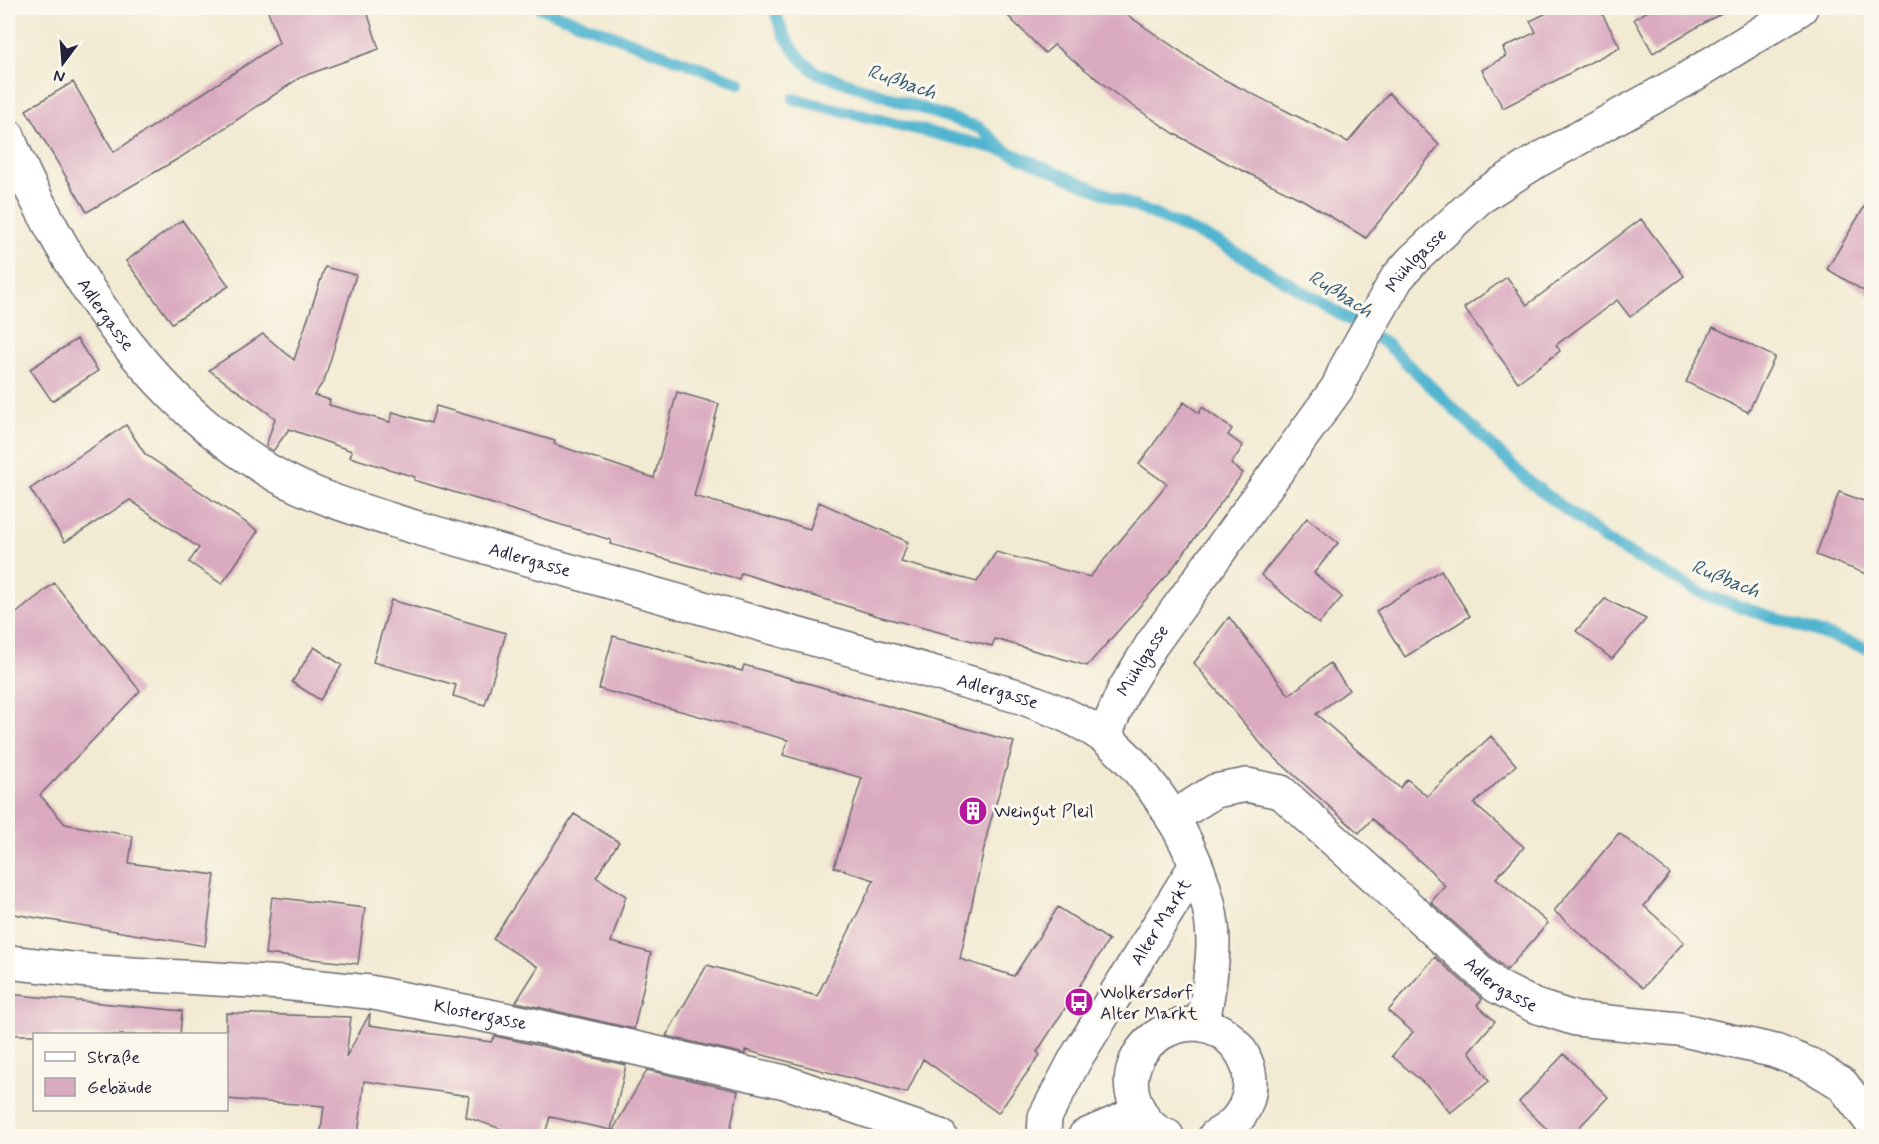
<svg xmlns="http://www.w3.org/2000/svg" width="1879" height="1144" font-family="Mynerve,sans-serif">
<rect width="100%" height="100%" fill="#fbf7ec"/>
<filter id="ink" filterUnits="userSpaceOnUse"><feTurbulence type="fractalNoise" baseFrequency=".0167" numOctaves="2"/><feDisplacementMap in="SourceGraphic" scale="12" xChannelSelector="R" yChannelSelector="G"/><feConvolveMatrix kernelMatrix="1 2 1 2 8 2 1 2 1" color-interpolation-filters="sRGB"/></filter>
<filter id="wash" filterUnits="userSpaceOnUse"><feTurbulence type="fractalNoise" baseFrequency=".008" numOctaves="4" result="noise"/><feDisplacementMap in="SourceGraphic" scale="24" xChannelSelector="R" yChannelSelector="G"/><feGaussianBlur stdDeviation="1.35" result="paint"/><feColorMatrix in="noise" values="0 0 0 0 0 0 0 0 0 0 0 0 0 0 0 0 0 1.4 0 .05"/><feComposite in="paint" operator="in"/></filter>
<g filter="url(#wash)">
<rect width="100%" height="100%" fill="#f2ead2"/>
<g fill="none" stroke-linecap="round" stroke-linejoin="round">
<path stroke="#51b5d0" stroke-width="12" d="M540,8L740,83
M775,8C779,33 797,58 817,73L980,128L1006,151L1220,243L1326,305L1388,345L1526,479L1605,540L1705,595L1872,650
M794,99L1002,150"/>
</g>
<g id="blocks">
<path fill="#daaac0" d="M267,8H366L379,49L301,77L181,157L87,212L26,110L73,82L114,152L279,43Z
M1000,8H1117L1215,75L1348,142L1389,93L1439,145L1366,238L1303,200L1229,164L1175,134L1121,98L1054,45L1045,53Z
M1557,8H1599L1620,47L1503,108L1482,70L1506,56L1503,48L1536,32L1530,21Z
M1653,8H1730L1653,53L1634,19Z
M1872,194V296L1827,269Z
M1641,219L1684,276L1630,317L1617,300L1556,345L1560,351L1518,382L1464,308L1507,277L1527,305Z
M182,220L229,286L172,323L126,261Z
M325,267L356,275L324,381L314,395L330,400L329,405L390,422L393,412L431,423L436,406L555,441L554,444L654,478L677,392L719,404L694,496L810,529L819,502L908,542L901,562L977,582L996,552L1090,577L1167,484L1139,464L1184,402L1199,413L1202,407L1232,429L1228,435L1243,446L1231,464L1243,473L1169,573L1087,666L995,639L992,646L878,616L741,573L739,579L610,544L611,540L414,480L415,477L350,457L352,451L289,429L273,451L266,446L275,418L209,370L263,334L294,360Z
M1713,327L1775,357L1748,412L1686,382Z
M77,339L98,371L52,401L30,369Z
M126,425L145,454L258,531L222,584L189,562L199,548L130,500L65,542L30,489Z
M1839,492L1872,504V576L1816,555Z
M1307,518L1338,543L1314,573L1342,597L1319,624L1261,575Z
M1441,570L1470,616L1405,657L1376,611Z
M54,583L140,691L40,795L65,824L133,836L129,863L215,875L205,946L8,913V620Z
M1605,599L1646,619L1612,659L1576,631Z
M391,600L506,633L485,705L453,696L456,685L373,662Z
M1229,617L1289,695L1330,663L1349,690L1316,714L1400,788L1407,779L1427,796L1491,736L1516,765L1474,804L1524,847L1496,878L1548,923L1507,970L1431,902L1445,886L1431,871L1372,819L1359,833L1266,750L1194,663Z
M613,636L742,671L744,665L1014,742L988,830L960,959L1014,976L1058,907L1109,940L1037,1052L1040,1055L998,1113L923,1059L907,1093L745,1050V1054L666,1036L707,965L817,996L874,880L834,867L862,778L783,755L788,740L599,689Z
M314,647L342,665L320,700L292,682Z
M574,814L619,842L596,877L626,896L611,942L651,953L634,1029L516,1002L538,967L493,939Z
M1619,833L1670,874L1644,906L1684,942L1643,988L1554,911Z
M272,897L365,908L358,964L265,954Z
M1435,957L1482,999L1477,1005L1495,1021L1469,1051L1489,1081L1450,1113L1434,1092L1392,1056L1413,1032L1388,1011Z
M8,994L182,1011L180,1035H8Z
M226,1013L351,1017L346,1057L370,1013L369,1025L491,1042L495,1036L626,1065L611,1130L550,1117L544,1137H525L466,1117L469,1096L364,1081L358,1137H320L324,1106L226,1099Z
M1564,1054L1608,1097L1570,1137H1555L1519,1102Z
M647,1070L738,1091L729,1137H645L613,1130Z"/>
</g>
</g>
<g filter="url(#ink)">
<use href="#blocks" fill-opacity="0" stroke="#6b6870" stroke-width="1.5"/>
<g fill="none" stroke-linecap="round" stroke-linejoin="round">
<g stroke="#6b6870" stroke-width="36">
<g id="minor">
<path id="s1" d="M1104,737L1124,690L1152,644L1338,387L1346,368L1397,278L1413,260L1479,198L1535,162L1685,80L1801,8"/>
<path id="s2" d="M1172,818L1215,791L1247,785L1281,792L1496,986L1535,1006L1576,1019L1679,1029L1775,1051L1811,1065L1842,1084L1872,1123"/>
<path id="s3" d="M1044,1136L1045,1117L1076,1058L1196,865"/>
</g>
</g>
<g stroke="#6b6870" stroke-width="36">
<g id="tertiary">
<path id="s4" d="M8,962L98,972L283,983L369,992L524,1023L785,1082L940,1136"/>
<path d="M1085,1136L1140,1112"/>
</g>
</g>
<g stroke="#6b6870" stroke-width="36">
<g id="secondary">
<path id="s5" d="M8,136C20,170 38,202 55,234C108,329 174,414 269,471C316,499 370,513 421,529L1021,697C1050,708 1079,719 1104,737C1159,779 1213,873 1213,942C1213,970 1207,997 1203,1024"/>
<path d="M1167,1136C1152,1131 1142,1118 1136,1104C1111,1045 1194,995 1235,1044C1244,1054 1250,1068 1250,1082C1250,1107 1237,1125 1215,1136"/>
</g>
</g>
<use href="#minor" stroke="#fff" stroke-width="33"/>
<use href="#tertiary" stroke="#fff" stroke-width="33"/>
<use href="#secondary" stroke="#fff" stroke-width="33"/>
</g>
</g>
<defs>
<g id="building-disc" transform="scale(1.5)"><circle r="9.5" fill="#b5179e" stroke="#fbf7ec"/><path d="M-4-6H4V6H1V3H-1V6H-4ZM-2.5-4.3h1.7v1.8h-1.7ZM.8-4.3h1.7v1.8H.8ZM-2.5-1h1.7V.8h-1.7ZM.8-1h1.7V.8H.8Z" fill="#fff"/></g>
<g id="bus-disc" transform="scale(1.5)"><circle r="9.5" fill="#b5179e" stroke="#fbf7ec"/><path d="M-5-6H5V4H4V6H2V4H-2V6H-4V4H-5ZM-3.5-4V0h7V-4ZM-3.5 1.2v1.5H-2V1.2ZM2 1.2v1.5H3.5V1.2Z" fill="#fff"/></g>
</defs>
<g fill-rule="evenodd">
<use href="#building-disc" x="973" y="811"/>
<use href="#bus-disc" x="1079" y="1002"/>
</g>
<g text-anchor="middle" stroke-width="6" stroke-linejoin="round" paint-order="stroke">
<g font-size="18" fill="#22223b" stroke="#fbf7ec">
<text dy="6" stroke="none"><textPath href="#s1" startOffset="572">Mühlgasse</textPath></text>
<text dy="6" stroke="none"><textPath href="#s5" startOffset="204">Adlergasse</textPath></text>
<text dy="6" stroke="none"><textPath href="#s5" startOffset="708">Adlergasse</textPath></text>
<text dy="6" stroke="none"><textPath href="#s1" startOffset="86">Mühlgasse</textPath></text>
<text dy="6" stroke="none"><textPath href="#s5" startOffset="1194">Adlergasse</textPath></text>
<text dy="6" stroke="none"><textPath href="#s3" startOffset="246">Alter Markt</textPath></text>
<text dy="6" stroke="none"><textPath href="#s2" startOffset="411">Adlergasse</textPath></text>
<text dy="6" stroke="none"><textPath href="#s4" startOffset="476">Klostergasse</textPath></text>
</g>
<g font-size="18" fill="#22223b" stroke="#fbf7ec" text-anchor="start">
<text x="994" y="817">Weingut Pleil</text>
<text x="1100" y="998">Wolkersdorf<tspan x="1100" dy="21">Alter Markt</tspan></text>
</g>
<g font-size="20" font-style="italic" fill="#355d77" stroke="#fbf7ec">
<text transform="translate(902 81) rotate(19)" y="7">Rußbach</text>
<text transform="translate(1341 293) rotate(32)" y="7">Rußbach</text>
<text transform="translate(1726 578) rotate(22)" y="7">Rußbach</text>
</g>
</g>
<rect width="1879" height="1144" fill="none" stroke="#fbf7ec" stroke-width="30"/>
<rect x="33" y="1033" width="195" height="78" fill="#fbf7ec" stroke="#a4a2a5" stroke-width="1.5"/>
<rect x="45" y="1052" width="30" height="9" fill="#ffffff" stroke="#a4a2a5" stroke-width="1.5"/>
<text x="87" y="1063" font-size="18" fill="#22223b">Straße</text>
<rect x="45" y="1078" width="30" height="18" fill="#daaac0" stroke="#a4a2a5" stroke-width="1.5"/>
<text x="87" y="1093" font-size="18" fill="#22223b">Gebäude</text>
<g transform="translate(63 63) rotate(196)" stroke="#fbf7ec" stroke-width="4.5" paint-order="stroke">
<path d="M0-4.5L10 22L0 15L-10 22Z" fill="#22223b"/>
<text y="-9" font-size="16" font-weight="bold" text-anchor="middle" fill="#22223b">N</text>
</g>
</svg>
